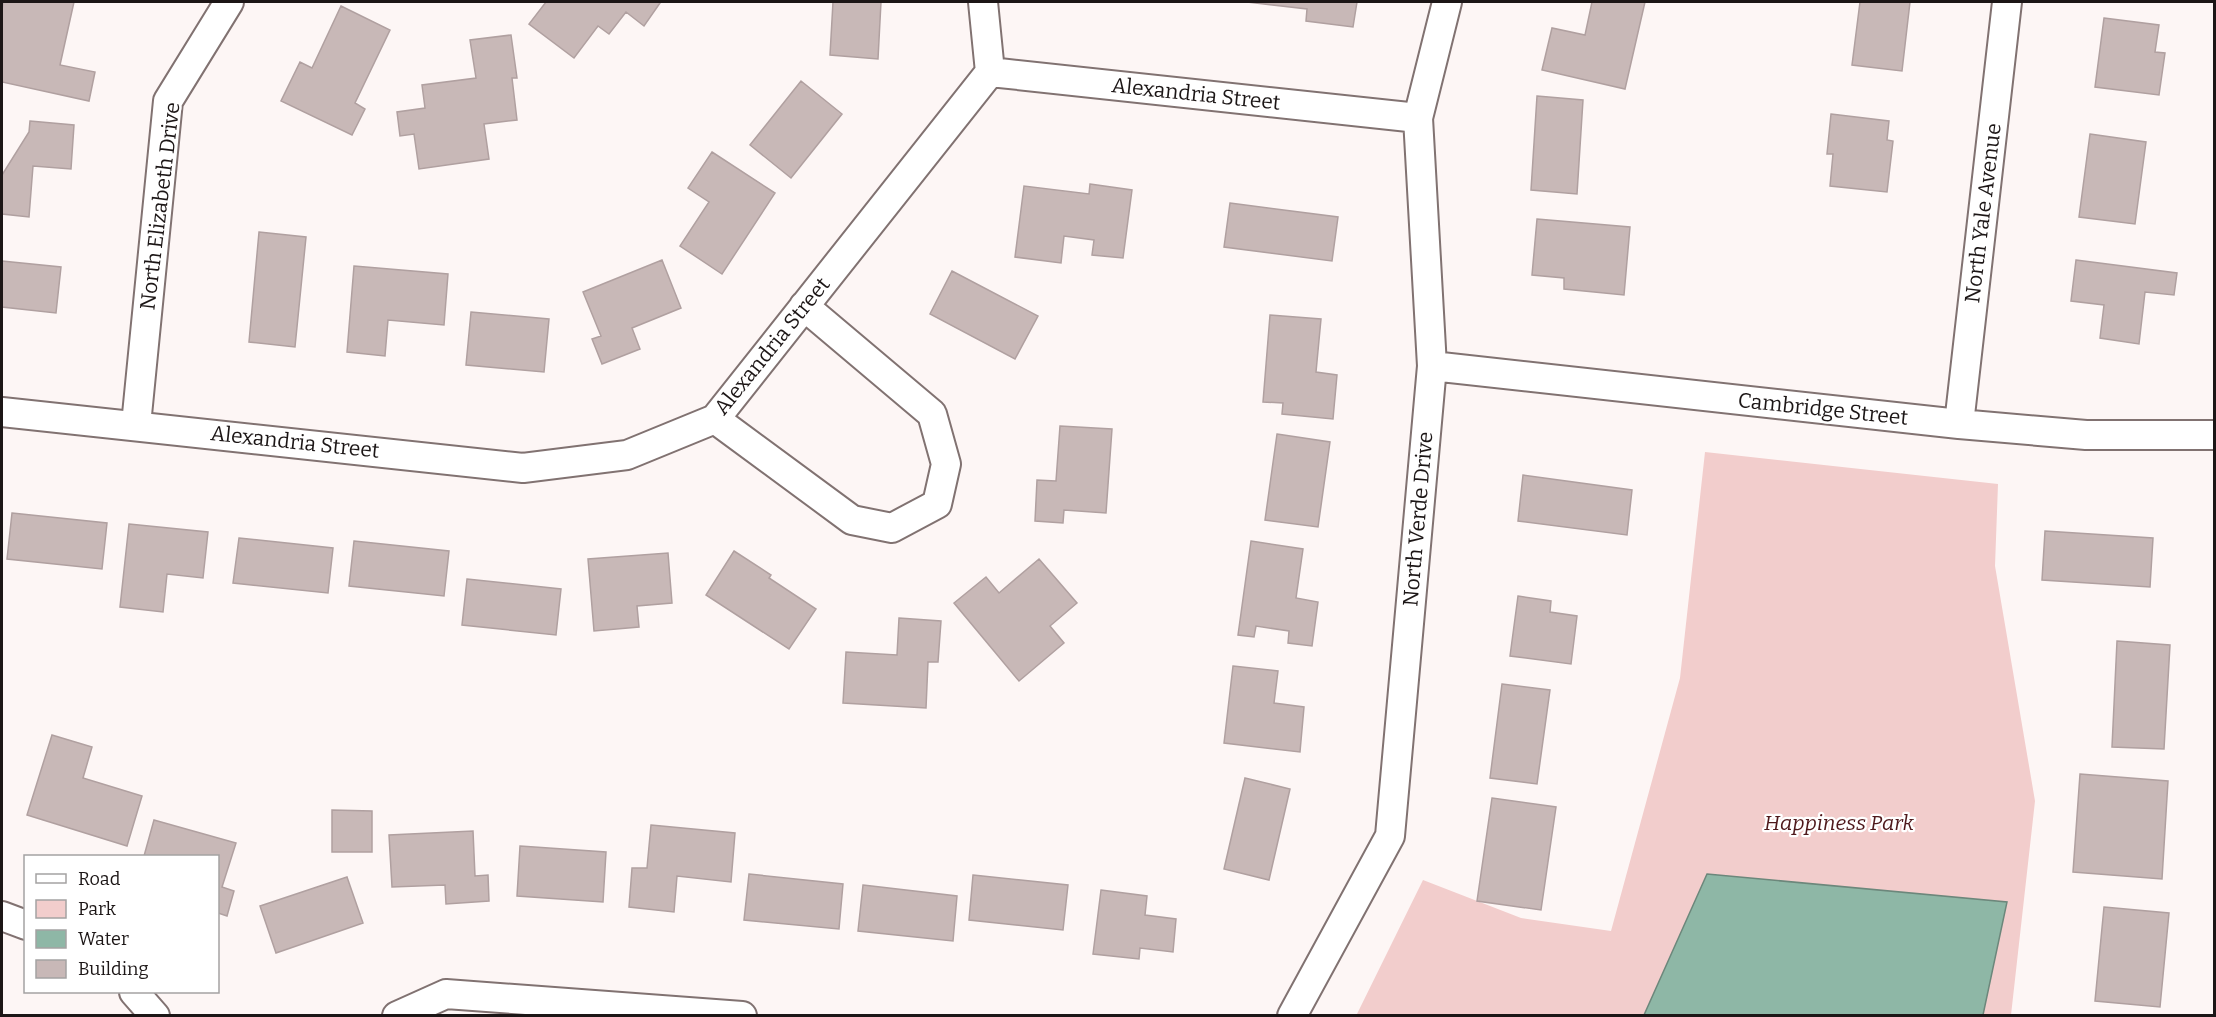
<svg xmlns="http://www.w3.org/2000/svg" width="2216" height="1017" font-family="Bitter,serif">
<rect width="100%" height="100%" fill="#fdf6f5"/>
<path fill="#f2cdcc" d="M1705,452L1998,484L1995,566L2035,801L2011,1015L1356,1016L1423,880L1521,918L1611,931L1680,678Z"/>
<path fill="#8eb7a6" stroke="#6c877b" stroke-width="1.5" d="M1707,874L2007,902L1983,1015H1644Z"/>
<path fill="#c8b8b7" stroke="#b0a0a0" stroke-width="1.5" d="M3,2H74L60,65L95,72L89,101L2,82V10Z
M546,2H658L660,3L644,26L626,12L609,34L598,26L574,58L529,24Z
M833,2H881L878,59L830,55Z
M1247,2H1357L1353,27L1306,21L1307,9Z
M1592,2H1645L1625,89L1542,70L1552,28L1585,35Z
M1860,2H1910L1902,71L1852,65Z
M341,6L390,30L355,103L365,109L352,135L281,101L300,62L312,68Z
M2104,18L2159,25L2155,52L2165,53L2159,95L2095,87Z
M511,35L517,78H512L517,120L484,124L489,159L419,169L414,134L400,136L397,112L425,108L422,85L476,78L470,40Z
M801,81L842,114L791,178L750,145Z
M1537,96L1583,100L1577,194L1531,190Z
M1831,114L1889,121L1887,140L1893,141L1887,192L1830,186L1833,154H1827Z
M30,121L74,125L71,169L33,166L29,217L2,214V175L29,132Z
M2090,134L2146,142L2135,224L2079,217Z
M712,152L775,193L722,274L680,246L709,202L688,188Z
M1090,184L1132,190L1123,258L1092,255L1094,240L1064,236L1061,263L1015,257L1024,186L1089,194Z
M1230,203L1338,217L1332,261L1224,247Z
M1537,219L1630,227L1624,295L1564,289V278L1532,275Z
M259,232L306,237L295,347L249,342Z
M662,260L681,308L632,328L640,349L602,364L592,339L601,336L583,292Z
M2076,260L2177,273L2174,295L2145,292L2139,344L2100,338L2104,305L2071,301Z
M2,261L61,267L56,313L2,307Z
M354,266L448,274L444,325L388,320L385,356L347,352Z
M952,271L1038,316L1015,359L930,314Z
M471,312L549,319L544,372L466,365Z
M1270,315L1321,319L1316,372L1337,375L1333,419L1282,414L1283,403L1263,402Z
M1060,426L1112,429L1106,513L1064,510L1063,523L1035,521L1037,480L1056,481Z
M1277,434L1330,442L1318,527L1265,520Z
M1523,475L1632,490L1627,535L1518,521Z
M12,513L107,523L102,569L7,559Z
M129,524L208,532L203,578L167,574L163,612L120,607Z
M2045,531L2153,538L2150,587L2042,580Z
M239,538L333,548L328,593L233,583Z
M354,541L449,551L444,596L349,586Z
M1251,541L1303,549L1296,598L1318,602L1312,646L1288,643L1289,631L1256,626L1254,637L1238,635Z
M734,551L771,575L769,578L816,609L789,649L706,595Z
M668,553L672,603L637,606L639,627L594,631L588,559Z
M1039,559L1077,603L1050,626L1064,643L1019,681L954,603L986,577L999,593Z
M467,579L561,589L556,635L462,625Z
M1518,596L1551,601L1550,612L1577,616L1571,664L1510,656Z
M899,618L941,621L938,662H928L926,708L843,703L846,652L897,655Z
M2117,641L2170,645L2164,749L2112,747Z
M1233,666L1278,671L1274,703L1304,707L1300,752L1224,743Z
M1502,684L1550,690L1537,784L1490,778Z
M52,735L92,747L83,778L142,796L127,846L27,815Z
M2080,774L2168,781L2162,879L2073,872Z
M1245,778L1290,789L1269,880L1224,869Z
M1492,798L1556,807L1541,910L1477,901Z
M332,810L372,811V852H332Z
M154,820L236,843L222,887L234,891L227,916L218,913V856H144Z
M651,825L735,833L731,882L677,876L674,912L629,907L632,868H647Z
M473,831L475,876L488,875L489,901L446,904L445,885L392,887L389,835Z
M520,846L606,852L603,902L517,896Z
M749,874L843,884L839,929L744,920Z
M973,875L1068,885L1063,930L969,920Z
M347,877L363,923L276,953L260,906Z
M863,885L957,896L953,941L858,931Z
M1101,890L1147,896L1145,915L1176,919L1173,952L1140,948L1139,959L1093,954Z
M2104,907L2169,913L2160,1007L2095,1001Z"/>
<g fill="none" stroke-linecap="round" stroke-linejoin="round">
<g stroke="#817271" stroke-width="32">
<path id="minor" d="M983,2L990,72
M990,72L1418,118
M1432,366L1959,424L2086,435H2214
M2,412L523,468L627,455L715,419L990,72
M715,419L852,520L892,528L937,504L946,464L932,414L804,306
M1959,424L2007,2
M136,425L168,101L229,2
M2,916L26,925
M134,992L155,1016
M397,1016L446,994L742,1016
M1292,1016L1390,836L1432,366L1418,118L1447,2"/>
</g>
<use href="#minor" stroke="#fff" stroke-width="28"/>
</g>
<g text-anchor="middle" stroke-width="4.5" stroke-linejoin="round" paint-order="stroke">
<g font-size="21" fill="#1c1616" stroke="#fff">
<text transform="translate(1196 94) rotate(6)" y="7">Alexandria Street</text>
<text transform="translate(160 206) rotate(-83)" y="7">North Elizabeth Drive</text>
<text transform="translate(1983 213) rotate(-83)" y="7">North Yale Avenue</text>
<text transform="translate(772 346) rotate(-51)" y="7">Alexandria Street</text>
<text transform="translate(1823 409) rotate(6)" y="7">Cambridge Street</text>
<text transform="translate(295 442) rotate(6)" y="7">Alexandria Street</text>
<text transform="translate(1418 519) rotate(-85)" y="7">North Verde Drive</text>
</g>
<g font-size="21" font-style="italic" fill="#4e181b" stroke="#fff">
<text x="1839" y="830">Happiness Park</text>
</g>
</g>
<rect width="2216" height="1017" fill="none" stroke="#1c1616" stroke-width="6"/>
<rect x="24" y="855" width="195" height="138" fill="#ffffff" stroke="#a4a2a2" stroke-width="1.5"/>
<rect x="36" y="874" width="30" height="9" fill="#ffffff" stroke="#a4a2a2" stroke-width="1.5"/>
<text x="78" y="885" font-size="18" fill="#1c1616">Road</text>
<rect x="36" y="900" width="30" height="18" fill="#f2cdcc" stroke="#a4a2a2" stroke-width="1.5"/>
<text x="78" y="915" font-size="18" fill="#1c1616">Park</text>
<rect x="36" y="930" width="30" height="18" fill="#8eb7a6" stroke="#a4a2a2" stroke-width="1.5"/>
<text x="78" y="945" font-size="18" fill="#1c1616">Water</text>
<rect x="36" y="960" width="30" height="18" fill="#c8b8b7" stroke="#a4a2a2" stroke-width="1.5"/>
<text x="78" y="975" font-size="18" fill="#1c1616">Building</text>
</svg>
